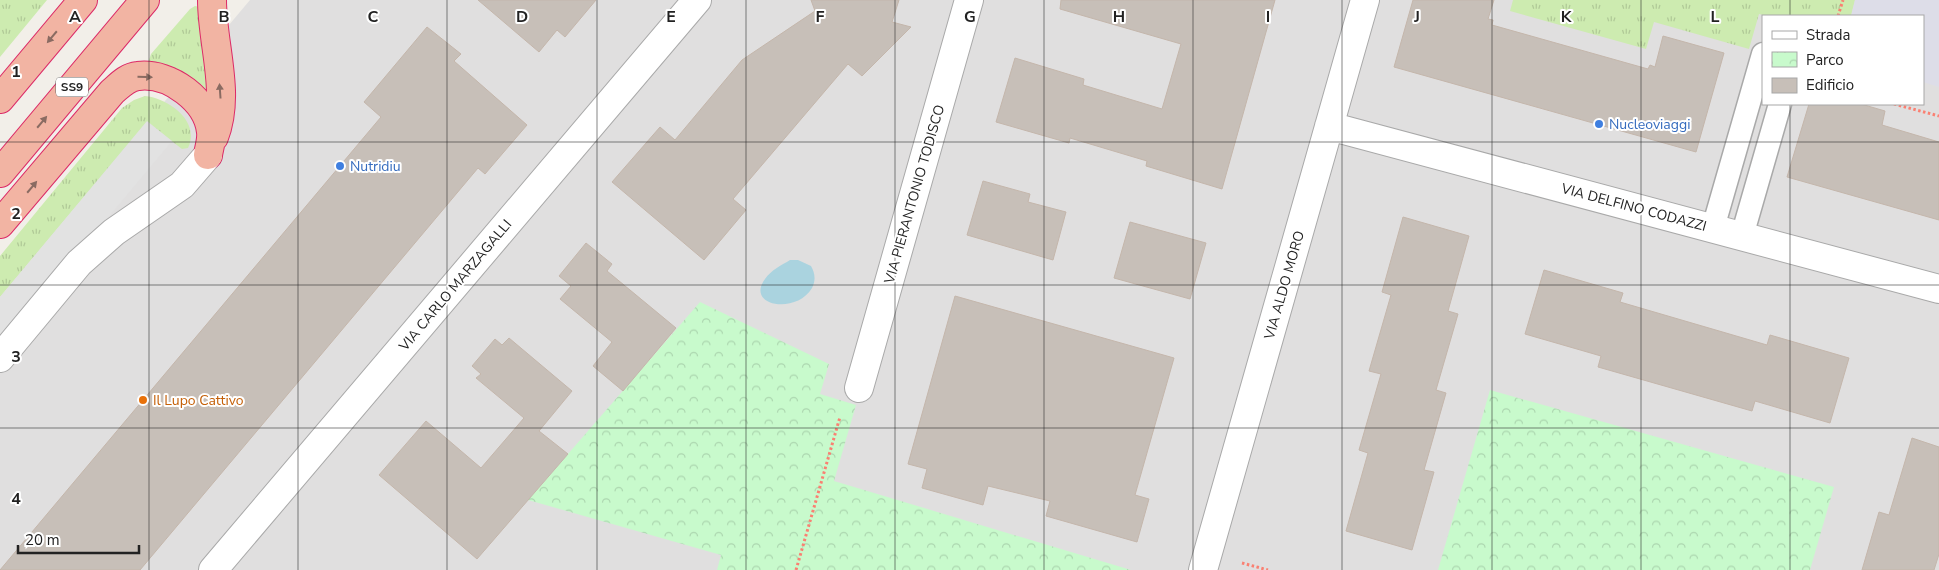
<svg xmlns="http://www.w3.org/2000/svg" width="1939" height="570" font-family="'Nunito Sans',sans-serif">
<defs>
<pattern id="grass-tufts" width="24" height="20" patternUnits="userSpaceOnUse" patternTransform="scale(1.25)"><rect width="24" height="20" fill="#cdebb0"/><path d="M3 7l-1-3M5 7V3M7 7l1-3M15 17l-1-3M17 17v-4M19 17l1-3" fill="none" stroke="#b0c997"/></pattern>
<pattern id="park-crowns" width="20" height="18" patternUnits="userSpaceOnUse" patternTransform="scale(1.25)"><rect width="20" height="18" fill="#c8facc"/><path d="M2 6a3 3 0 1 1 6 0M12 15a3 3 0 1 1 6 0" fill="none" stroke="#acd6af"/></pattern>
</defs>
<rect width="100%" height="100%" fill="#f2efe9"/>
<path fill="#e0dfdf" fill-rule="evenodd" d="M250,0H1939V570H0V297ZM1763,16H1923V104H1763Z"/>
<path fill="url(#grass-tufts)" d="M0,0H47L0,57Z
M1513,0H1855L1851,16H1767L1759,14L1749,49L1654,22L1646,49L1510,11Z
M195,6L200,7L209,92C191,74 173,66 148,63L151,54L190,9Z
M145,96C168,98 201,121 188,148L182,149L147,122L0,297V256L122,108L134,100Z"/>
<path fill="url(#park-crowns)" d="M700,302L829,364L820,394L856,405L834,481L1131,570H717L721,555L528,500Z
M1490,390L1834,487L1810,570H1438Z"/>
<path fill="#e2e2e2" d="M147,121L172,141L0,347V297Z"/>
<path fill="#dddde8" d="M1855,0H1939V87L1923,82V16H1851Z"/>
<path fill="#aad3df" d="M790,260H798L811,266C815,273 816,280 812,288C796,315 745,306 765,279C771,270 782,265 790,260Z"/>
<path fill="#c7bfb8" stroke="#c4b6ab" d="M478,0H596L565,37L557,30L539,52Z
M811,0H899L892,22L911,27L862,76L848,64L733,199L746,210L704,260L612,182L660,127L675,140L742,60L815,11Z
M1061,0H1275L1222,189L1146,166L1147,161L1070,138L1069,143L996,122L1015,58L1084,79L1083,85L1162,109L1181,44L1060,9Z
M1413,0H1494L1488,19L1493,20L1492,25L1648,69L1650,65L1655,67L1663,36L1724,53L1696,152L1394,67Z
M427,27L461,54L454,61L527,125L485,174L478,168L140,570H0L381,117L364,102Z
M1809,104H1861L1885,111L1882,125L1939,142V220L1787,177Z
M983,181L1030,194L1028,202L1066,212L1053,260L967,235Z
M1403,217L1469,236L1448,311L1458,314L1436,390L1446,393L1424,470L1434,472L1412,550L1346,531L1368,453L1359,450L1381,374L1369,371L1391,295L1382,292Z
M1130,222L1206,243L1190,299L1114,278Z
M586,243L612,264L607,271L676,328L623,391L593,366L612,342L560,299L571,286L559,276Z
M1544,270L1623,293L1620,302L1767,345L1770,335L1849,358L1830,423L1755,401L1752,411L1598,367L1601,356L1525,334Z
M955,296L1174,358L1135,495L1149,499L1137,542L1046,516L1050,501L988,486L983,505L922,488L927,469L908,464Z
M509,338L572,391L539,431L568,454L477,559L379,475L426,421L481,468L524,418L476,378L481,374L472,366L495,339L502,345Z
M1912,438L1939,447V554L1934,570H1862L1879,512L1889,515Z"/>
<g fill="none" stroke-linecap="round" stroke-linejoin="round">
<g stroke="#a9a9a9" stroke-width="25">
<path id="service" d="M1713,228L1763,54
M1742,236L1780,104"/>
</g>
<g stroke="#a9a9a9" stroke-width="30">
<path id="minor" d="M1329,126L1939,289
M0,358L79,263L114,232L182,185L208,155
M859,388L969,0
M213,570L697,0
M1203,570L1365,0"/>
</g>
<g stroke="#dc2a67" stroke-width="30">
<path id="trunk" d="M212,0C212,45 231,94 214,137
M0,99L83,0
M0,173L145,0
M0,224L112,92C120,85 127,77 138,76C170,72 208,101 211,132C212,140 209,148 208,155"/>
</g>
<path stroke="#fa8072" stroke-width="3" stroke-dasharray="2.5 2.5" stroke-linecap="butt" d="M1838,16L1843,0
M1894,104L1939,116
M1242,563L1268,570
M796,570L840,417"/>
<use href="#service" stroke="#fff" stroke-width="22"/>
<use href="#minor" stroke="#fff" stroke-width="28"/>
<use href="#trunk" stroke="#f2b4a3" stroke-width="28"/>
</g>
<defs><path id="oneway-solid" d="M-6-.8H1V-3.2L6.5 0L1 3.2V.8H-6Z" transform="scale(1.25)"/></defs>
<g fill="#8a6b62">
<use href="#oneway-solid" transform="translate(52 37) rotate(130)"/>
<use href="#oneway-solid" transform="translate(145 77) rotate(2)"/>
<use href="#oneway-solid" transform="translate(220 91) rotate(-94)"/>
<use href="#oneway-solid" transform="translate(42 122) rotate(-50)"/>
<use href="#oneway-solid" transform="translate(32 187) rotate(-50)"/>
</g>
<path fill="none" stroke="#222" stroke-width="1" stroke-opacity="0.55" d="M149,0V570M298,0V570M447,0V570M597,0V570M746,0V570M895,0V570M1044,0V570M1193,0V570M1342,0V570M1492,0V570M1641,0V570M1790,0V16M1790,104V570M0,142H1939M0,285H1939M0,428H1939"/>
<g fill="#3f7fe0" stroke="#fff" stroke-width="2">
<circle cx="1599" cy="124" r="5"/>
<circle cx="340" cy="166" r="5"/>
</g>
<circle fill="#e8710a" stroke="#fff" stroke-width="2" cx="143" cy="400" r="5"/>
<g text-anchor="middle" stroke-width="4" stroke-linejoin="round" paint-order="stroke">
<rect fill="#fff" stroke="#646464" stroke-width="1" x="56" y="77.5" width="32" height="19" rx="4"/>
<g font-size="12" font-weight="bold" fill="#222">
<text x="72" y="91">SS9</text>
</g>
<g font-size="14" fill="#366cbe" stroke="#fff" text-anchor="start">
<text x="1609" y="129">Nucleoviaggi</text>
<text x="350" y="171">Nutridiu</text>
</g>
<g font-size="14" fill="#222" stroke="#fff">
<text transform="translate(914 194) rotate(-74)" y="5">VIA PIERANTONIO TODISCO</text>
<text transform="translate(1634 207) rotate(15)" y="5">VIA DELFINO CODAZZI</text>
<text transform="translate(455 285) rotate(-50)" y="5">VIA CARLO MARZAGALLI</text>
<text transform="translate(1284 285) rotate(-74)" y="5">VIA ALDO MORO</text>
</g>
<g font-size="14" fill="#c56008" stroke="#fff" text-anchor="start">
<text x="153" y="405">Il Lupo Cattivo</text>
</g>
</g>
<g font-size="16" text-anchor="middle" font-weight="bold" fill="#222" stroke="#fff" stroke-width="4" stroke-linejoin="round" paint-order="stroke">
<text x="75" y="22">A</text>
<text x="224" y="22">B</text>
<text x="373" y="22">C</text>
<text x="522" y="22">D</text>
<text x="671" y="22">E</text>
<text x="820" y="22">F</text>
<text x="970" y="22">G</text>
<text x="1119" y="22">H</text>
<text x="1268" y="22">I</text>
<text x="1417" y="22">J</text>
<text x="1566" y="22">K</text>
<text x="1715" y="22">L</text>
<text x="16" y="77">1</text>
<text x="16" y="219">2</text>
<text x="16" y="362">3</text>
<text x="16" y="504">4</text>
</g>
<rect x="1762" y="15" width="162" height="90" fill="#ffffff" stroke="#a7a7a7"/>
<rect x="1772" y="31" width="25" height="8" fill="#ffffff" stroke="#a7a7a7"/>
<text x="1806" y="40" font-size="15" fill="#222222">Strada</text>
<rect x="1772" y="52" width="25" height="15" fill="url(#park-crowns)" stroke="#a7a7a7"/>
<text x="1806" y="65" font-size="15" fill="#222222">Parco</text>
<rect x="1772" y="78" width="25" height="15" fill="#c7bfb8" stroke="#a7a7a7"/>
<text x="1806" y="90" font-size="15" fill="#222222">Edificio</text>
<path d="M18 545v8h121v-8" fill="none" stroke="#222222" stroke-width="2.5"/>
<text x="25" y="545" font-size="15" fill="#222222" stroke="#ffffff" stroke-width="4" paint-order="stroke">20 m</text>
</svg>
